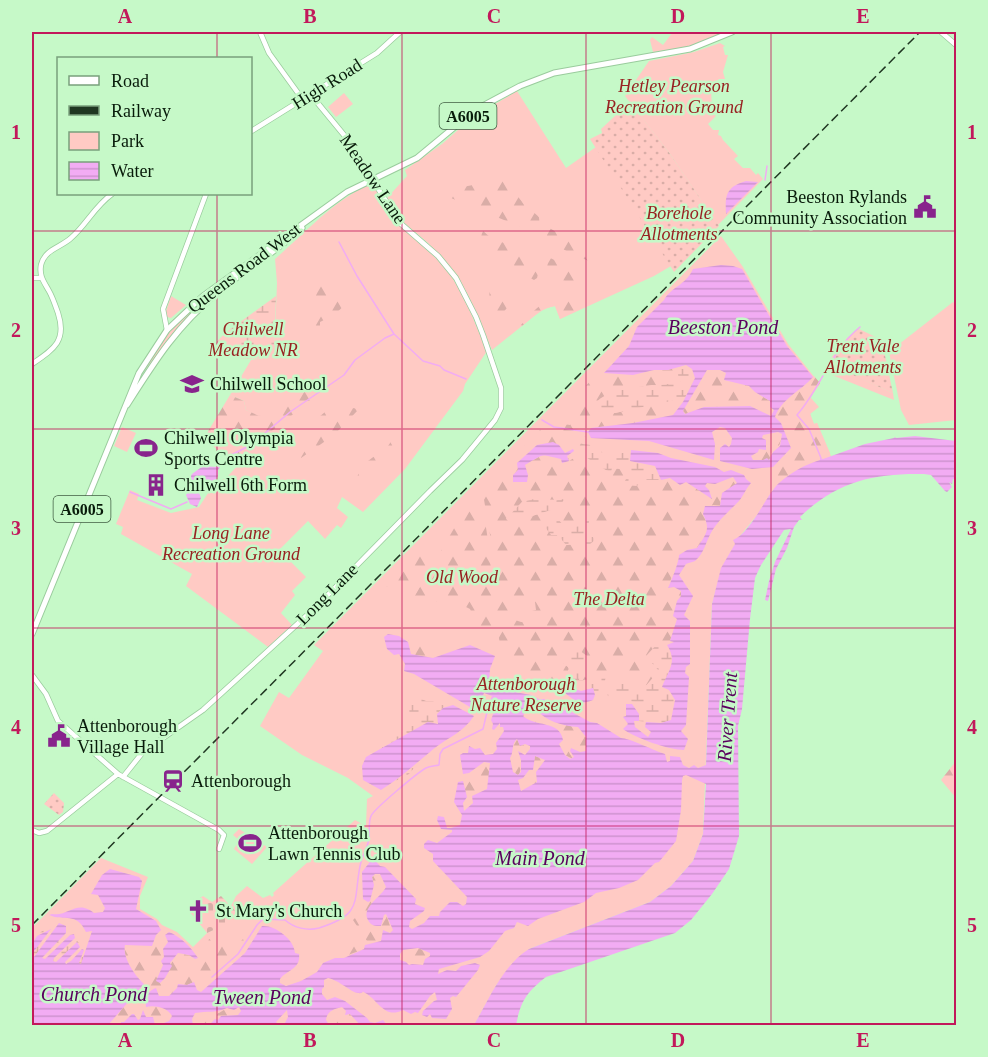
<svg xmlns="http://www.w3.org/2000/svg" width="988" height="1057" font-family="'Times New Roman',serif">
<defs>
<pattern id="forest-firs" width="22" height="20" patternUnits="userSpaceOnUse" patternTransform="scale(1.5)"><rect width="22" height="20" fill="#ffcac4"/><path d="M5 1l3.5 6h-7zM16 11l3.5 6h-7z" fill="#d9ada7"/></pattern>
<pattern id="wetland-marsh" width="20" height="14" patternUnits="userSpaceOnUse" patternTransform="scale(1.5)"><rect width="20" height="14" fill="#ffcac4"/><path d="M1 5h8M5 5V1M11 12h8M15 12V8" fill="none" stroke="#d9ada7"/></pattern>
<pattern id="cemetery-stones" width="16" height="16" patternUnits="userSpaceOnUse" patternTransform="scale(1.5)"><rect width="16" height="16" fill="#ffcac4"/><path d="M2 7V4a2 2 0 0 1 4 0v3zM10 15v-3a2 2 0 0 1 4 0v3z" fill="#d9ada7"/></pattern>
<pattern id="garden-dots" width="8" height="8" patternUnits="userSpaceOnUse" patternTransform="scale(1.5)"><rect width="8" height="8" fill="#ffcac4"/><path d="M2 2h.1M6 6h.1" fill="none" stroke="#d9ada7" stroke-width="1.8" stroke-linecap="round"/></pattern>
<pattern id="water-rules" width="6" height="5" patternUnits="userSpaceOnUse" patternTransform="scale(1.5)"><rect width="6" height="5" fill="#f2acf3"/><path d="M0 2.5h6" fill="none" stroke="#ce93cf"/></pattern>
</defs>
<rect width="100%" height="100%" fill="#c6f9c8"/>
<path fill="#ffcac4" d="M673,32H728L695,46L653,52L650,40L652,37L663,45Z
M720,43L725,46L723,47L725,55H728L723,72L725,79H719L711,86L712,113L716,116L708,124L713,130H719L718,135L721,136L723,140L738,156L734,159L743,168H750L756,175L758,173L763,179L718,225L670,154L625,96L649,61L694,52Z
M517,91L566,168L596,147L671,266L654,276L560,319L555,306L543,309L492,350L468,295L452,269L428,243L402,221L387,198L407,176L405,170L442,144L473,117Z
M344,93L353,104L336,117L328,107Z
M368,185L375,188L398,224L445,266L464,297L487,351L465,384L463,391L405,469L363,512L342,497L337,508L348,517L341,528L337,525L325,539L308,521L279,550L306,577L292,591L295,595L281,613L292,625L268,647L186,586L192,574L121,534L123,527L116,524L130,490L139,494L137,500L171,513L199,507L214,484L226,478L241,462L244,463L251,447L268,433L259,417L246,410L244,401L230,395L251,360L274,357L277,283L275,259C305,233 332,202 368,185Z
M721,236L743,267L788,344L820,384L810,397L819,407L810,414L814,424L817,423L831,456L788,477L740,536L722,568L712,604L703,834L693,861L671,886L650,902L529,949L497,984L474,1025L32,1026V928L101,858L148,877L140,896V909L157,919L162,925L177,932L193,947L207,933L240,916L231,906L236,896L247,886L263,898L270,895L272,897L274,895L273,893L355,820L366,826L367,799L373,796L348,778L302,755L260,726L279,692L289,698L323,651L314,645Z
M235,276L183,322L141,375L140,374L170,330L202,298Z
M171,296L186,305L171,318L167,317L166,311Z
M953,302L956,305V420L909,425L901,410L889,352Z
M834,361L840,366L842,370L893,393L894,400L827,373Z
M122,427L136,433L127,452L114,446Z
M239,829L267,847L252,864L234,849L239,840L233,835Z"/>
<path fill="url(#forest-firs)" fill-rule="evenodd" d="M502,179L507,183L523,203L539,217L540,230L538,234L451,198L449,192L452,186C465,188 470,185 482,183C489,181 495,182 502,179Z
M548,227L603,261L604,267L574,255L548,241L546,233Z
M482,230L492,239L539,254L541,262L537,278L534,280L521,273L510,261L501,254L492,251L481,240Z
M548,257L574,269L589,282C575,283 562,280 547,279V274L550,272L547,270Z
M321,276L324,277L331,290L337,298L346,304L334,315L320,322V330L316,333H311L313,307Z
M498,282L500,288L514,299C511,306 505,308 502,315L496,319L489,301L490,285Z
M569,297L595,299L606,297L560,319L555,306C542,308 533,317 522,326L521,325C540,304 540,302 569,297Z
M681,365L678,375L681,382L663,386L652,385L611,393L615,413L675,400L683,402L673,416L659,417L633,423L591,428L588,432L591,438L568,434L549,426L556,423L570,425L578,394L599,372L633,375L654,370H668Z
M707,370H720L726,373L724,380L749,386L755,392L770,401L775,409L770,416L758,409L704,407L686,414L683,411Z
M814,376L820,383C808,400 806,405 814,424L817,423L830,453L781,481L770,472L752,469L773,467L791,448L781,423L775,417C781,399 802,390 814,376Z
M295,384L316,385L318,395L251,447L244,464L241,462L238,468L204,438L230,395L244,401L246,410L259,416L265,414L276,401L282,404L283,400Z
M346,407L359,409L334,435L301,458L299,447L316,428L319,417L325,412L333,413Z
M541,426C551,427 560,438 571,441C582,445 595,445 606,447V455L598,450L581,446L566,453C547,431 534,449 518,463V470L513,475H528L525,465C546,453 538,454 561,459L562,463L579,455C592,458 598,468 610,472L612,468L621,469L627,477L623,485L642,480L670,477L675,482H686L711,498L705,486L707,482L715,484L734,476L738,483L721,499L720,506L713,505L703,514L708,525L707,532L697,548L687,550L674,570L668,588L674,587L681,591V596L677,601V619L670,641L660,642L650,661L659,671L644,688C632,689 626,683 617,676L612,685L607,689L604,685L606,676L596,674L586,680H579L580,674L585,670L587,656L563,663L568,667V674L558,679L554,685C542,682 528,680 517,674C494,661 495,599 497,575L482,488L542,428ZM534,499L563,500L560,507L529,517L506,519L522,502ZM585,515L589,521L588,530L590,536L567,545L558,535L546,527L558,519C565,528 570,529 581,525ZM535,602L536,610L532,611L533,618L528,622H521L515,620C517,605 521,606 535,602Z
M778,432L782,433C781,444 777,452 769,460H753L751,456L765,447L762,438L763,435Z
M393,438L397,441C394,461 375,479 355,480C358,476 360,470 363,466C374,453 384,456 393,438Z
M475,494C491,510 494,618 496,646L490,644V638L479,630L470,609L466,607L455,609L441,601L431,602L422,606L413,599L456,525L454,514Z
M419,551L429,557L425,571L408,587H383Z
M411,638H417V641H425L433,647V658L411,654L408,641Z
M529,707L536,709C546,722 562,724 578,727L586,737V751L584,753L571,748L570,751L575,756L573,759L565,755L559,744L563,740L562,735L557,731L527,720L523,716L526,709Z
M517,739L520,746L528,744L530,749L525,755L520,751L517,753C519,759 523,770 518,775L513,772L510,758L513,754L514,741Z
M535,756L545,760L537,770V782L526,787L524,791H521L518,780C527,777 534,765 535,756Z
M956,761V798L941,780Z
M484,762L490,763L491,765L487,789L463,811V803L467,797C459,779 469,771 484,762Z
M375,874H380L386,884C384,892 375,899 371,907L381,926L384,914H386L392,932L382,933L383,938L381,941L365,945L364,949C353,954 326,961 318,967L315,963L338,949L367,941L353,920L358,915L363,899L365,901L372,898L374,885L372,877Z
M161,930L168,942L163,949V965L156,981L178,953L198,957L193,950L201,954H211L214,950L208,942L209,939L217,942L223,941L228,943L224,946L225,950L233,952L235,947L250,932L252,936L244,950L201,992L197,990L194,982L187,985L182,984L169,996H160L158,991L149,992L145,1001L149,1006C158,1006 168,1008 172,1016L169,1021L155,1025L153,1017H146L144,1011L140,1019L138,1020L132,1014L124,1022H121V1025L108,1026L143,984C134,975 122,957 125,944L152,946L156,935Z
M418,948L430,953V956L425,959L423,965L412,964L409,965L400,960V954L403,950Z
M239,1007L241,1011L238,1015L219,1017L209,1025H193L192,1019L195,1013L206,1011L219,1013L227,1008Z
M342,1007L346,1011V1014H350L360,1025H329L326,1021C327,1011 334,1008 342,1007Z"/>
<path fill="url(#wetland-marsh)" d="M276,296L274,357C249,360 234,361 212,347L225,333Z
M686,364L692,369L695,377L683,402L675,400L615,413L595,412L593,406C609,383 656,388 681,382L678,375L681,365Z
M581,450C598,453 615,458 631,450L630,461L656,466L661,480H642L637,486L623,485L627,477L621,469L612,468L611,472C598,468 592,458 579,455L569,461L567,457L574,451Z
M534,499L552,501L564,499L560,507L529,517L515,526L506,519L522,502Z
M585,514L589,521L588,530L595,540L590,544L566,545L558,535H551L545,527L558,519C565,528 570,529 581,525Z
M670,641L675,642L669,649L673,664L662,687L669,690L675,700L671,720L661,723L639,721V714L634,706L636,702L626,701V697L618,693L612,697L608,696L607,693L595,695L593,688L581,691L574,689L573,683L562,688L555,687L554,685L558,679L568,674V667L562,662L579,650L587,656L585,670L580,674L579,680C589,681 595,674 606,676L604,685L607,689L612,685L617,676H621C627,685 633,689 644,688L659,671L646,656L659,642Z
M415,696L426,701H442L444,707L437,714L438,724L420,761L409,774L380,789L363,779C361,753 369,759 385,745C394,738 401,729 410,722L409,704Z
M59,923L66,926V933L70,935L74,934C80,949 88,948 81,965L32,970C32,953 29,927 55,929Z"/>
<path fill="url(#cemetery-stones)" d="M203,896L212,902L221,896L241,917L207,933L190,912L193,904Z"/>
<path fill="url(#garden-dots)" d="M630,102L670,154L719,226L674,272L590,139L602,133L601,129Z
M859,329L884,341L886,348L884,351L893,393L843,371L840,366L831,358L847,338Z
M54,793L64,803L63,812L59,815L44,804Z"/>
<path fill="url(#water-rules)" fill-rule="evenodd" d="M746,181L758,182L726,214C725,195 726,187 746,181Z
M721,265L733,266L742,269L787,346L813,377C801,391 781,399 775,417L781,423L791,448L773,467L752,469L720,461V448L725,444L729,447L731,444L732,438L725,428L720,427L712,432L715,444L714,460L649,441L591,438L588,432L591,428L633,423L673,415L683,402L695,378L692,369L686,365L668,370H654L633,375L604,373L629,346L637,327L664,300C672,286 685,286 693,269ZM707,370H720L726,373L724,380L749,386L755,392L770,401V407L774,410L771,416L750,406L704,407L685,414L683,411ZM778,432L782,434L780,446L773,452L769,460L767,458L763,460H753L751,456L758,452L759,449L766,450V440L762,438L763,435Z
M915,436L956,441V479H953L952,484L949,482L952,487L947,492L945,491L931,475L924,474C874,473 837,481 800,517L802,520H799L794,527L787,548L776,569L768,601L765,600L769,581L775,562L791,529L784,530L761,565L755,578L750,619L742,709L738,726L739,836L729,869L712,894L691,920L675,933L546,977C526,993 521,1001 516,1025H474C489,999 503,965 529,949L650,902L671,886L693,861L703,834L706,784L686,775L683,776L682,780L681,810L676,841L659,862L655,863L638,880L619,888L596,893L584,902L538,919L528,926L517,922L514,928L505,931L489,951L480,957L439,969L438,974L447,970L456,971L461,966L475,963L480,965L478,970L456,997L453,996L450,998L452,1009L446,1019L432,1018L430,1014L427,1017L422,1015L423,1011L434,1001L437,1000L435,992L430,996L418,1013L415,1012L411,1014L403,1010C385,1019 379,1002 367,994C359,989 366,994 358,993C352,993 339,980 328,978L324,980V987L322,989V994L327,1000L335,997L345,1001L367,1018L370,1022L375,1023L383,1020L387,1025H360L350,1014L345,1015L346,1011L342,1007C334,1009 327,1011 326,1020L329,1025H284L288,1017L287,1010L276,1022L279,1025H209L215,1019L218,1020L221,1016L238,1015L241,1011L239,1007L234,1010L227,1008C217,1013 207,1011 195,1013L192,1019L193,1025H159L169,1021L172,1016C167,1007 154,1005 146,1007C145,998 147,991 156,988L159,996H169L177,988L178,984L187,985L194,982L197,990L201,992L245,953L262,926C275,925 294,939 295,953L299,954C301,969 287,970 280,979V983L286,986L301,981L317,972L323,963L335,958H344L364,949L365,945L381,941L383,930L390,933L393,930L386,914L384,915L381,926C375,926 371,926 368,920C361,908 381,897 386,887L380,874H375L372,877L374,885L370,901L368,902L363,899L362,872L373,858L380,866L385,867L416,899L415,904L425,908L424,911L410,921L409,927L412,929L424,923L430,916H439L440,912L450,902H457L463,906L466,904L467,897L433,861V854L424,848V844L428,840L437,843L452,832V830L441,829L437,820L438,816L444,817L447,828H451L460,825L462,815L454,802L458,782L463,781L467,797L463,803L464,811L473,803L472,796L487,789L490,763L484,762L469,773L463,774L460,755L463,753H468L469,746L475,749L480,748L485,755L493,754L497,749L496,743L504,731L503,727H500V723L494,730L492,729L493,724L491,720L497,703H493L489,709L487,707L492,696L484,693L478,709L475,710L414,674L404,671L405,664L399,654L394,655L387,649L384,637L388,634L399,636L408,642L411,654L433,658L470,645L495,656L490,669L489,682L503,692H515L531,695L539,699H544L550,703V706L558,711L568,710L590,722L597,723L621,738C629,738 655,751 665,754L667,762L670,761V756L680,757L683,765L689,768L694,765L698,768L706,765L712,604L721,568L735,544L733,540C751,533 766,495 779,483C792,472 804,465 820,460V458L823,459L865,444L894,438L895,437L896,438ZM529,707L536,709C545,721 563,726 578,727L586,737V751L580,752L571,748L570,751L574,757L570,759L565,755L559,744L563,740C560,720 534,727 523,716L526,709ZM517,739L520,746L525,744L530,746V749L525,755L518,751L521,760V772L518,775L513,772L510,758C514,752 511,744 517,739ZM535,756L545,760L536,772L537,782L521,791L518,780L523,778L529,770H533ZM418,948L430,953V956L425,959L423,965L412,964L409,965L406,962L400,960V954L403,950Z
M553,442L559,445L565,453L573,449L574,451L567,456L569,461L562,463L561,459C538,454 546,453 525,465L528,475L527,482H513V475L518,470L517,463L537,445Z
M631,450L658,453L671,458L715,467L724,472L731,470L744,475L746,479L751,483C746,488 742,499 737,503C729,511 718,521 712,531C706,541 704,554 695,561C693,562 688,563 686,564L679,575L693,596L684,615L690,621V664L686,667L685,673L689,677L686,725L681,731L688,739L684,750C669,750 635,738 623,729L628,724L623,717L626,716V704H632L639,714V721H634L635,727L648,737L651,732L645,727L646,722L661,723L671,720L675,700L669,690L662,687C668,671 678,662 667,645L674,642L670,641L677,619L673,616L677,601L681,596V591L674,587L668,588C671,582 679,562 679,555L687,550L697,548C706,534 711,530 703,514L705,506H720L722,493L737,483L733,477L715,484L707,483L705,486L709,490L712,499L686,482L680,485L670,478L661,480L655,466L630,461Z
M222,464L218,470V476L215,481L202,483L197,487L201,498L197,507L190,504L186,495L192,485L188,482L192,474L203,466L216,467Z
M567,684H573L575,689L581,691L593,688L595,695L593,700C576,708 570,694 555,687L562,688Z
M453,705L474,716C461,735 447,737 430,752C414,765 399,779 381,790L363,780L362,766L366,757L428,722L438,724L437,714L443,708Z
M110,869L139,877L142,881L136,909L156,921L161,930L156,935L152,946L125,945C122,957 135,976 144,984L108,1025H32V944L37,936L51,929L32,954L34,957L59,923L66,926V933L42,958L45,959L70,935L74,934L75,938L54,958L53,961L56,962L77,942L80,947L65,962L66,964L71,961L82,949L84,950L79,963L81,964L92,931L86,932C76,911 65,922 49,915L52,914C69,917 76,899 94,913L103,912L105,908L98,895L91,894L102,875Z
M169,932C181,937 191,947 198,958L195,959L189,955L178,953L170,963L172,966L165,978L160,983L156,981L163,965L161,961L164,957L163,949L168,942L165,935Z
M143,1010L146,1017H153L155,1025H121V1022H124L132,1014H134L138,1020L140,1019Z"/>
<g fill="none" stroke-linecap="round" stroke-linejoin="round">
<path stroke="#f2acf3" stroke-width="1.5" d="M765,180L767,166
M339,242L357,276L394,334L423,361L440,366L444,370L466,379
M542,420L554,427L588,432
M821,458L809,429L797,415C821,388 831,350 860,327
M226,461L231,455L251,445L290,412L344,375L355,360L385,338L394,334
M130,492L171,509L187,502
M212,977L238,954L257,925L263,919L285,920C294,928 307,931 319,928C363,914 353,903 360,866C362,856 367,849 369,839C370,832 368,823 371,816C374,809 417,773 426,768C430,766 435,766 439,765L440,754L443,749L483,729L488,708"/>
<g stroke="#9acc9d" stroke-width="6">
<path id="secondary" d="M260,32L269,53L303,100
M941,32L956,45
M250,132L377,53L400,32
M32,278H41
M167,330L163,309L206,194
M32,364C54,349 67,341 58,313C55,305 53,298 49,291C44,282 39,276 41,265C45,249 60,248 71,238C86,225 95,206 112,194
M32,675L46,694L58,721L118,774L219,830L224,835L219,849
M123,777L143,752L203,710L316,607L430,491L462,460L495,420L501,408V388L483,335L476,317L456,278L438,256L400,223L344,135L311,95
M32,830L39,833L47,831L118,774"/>
</g>
<g stroke="#9acc9d" stroke-width="7">
<path id="primary" d="M127,405C155,361 176,327 217,293C244,270 275,253 302,228
M32,634L139,373L167,330L203,296L347,192L417,158L475,110L520,86L554,73L690,49L732,32"/>
</g>
<use href="#secondary" stroke="#fff" stroke-width="4.5"/>
<use href="#primary" stroke="#fff" stroke-width="5"/>
<path stroke="#203722" stroke-width="1.5" stroke-dasharray="9 4.5" stroke-linecap="butt" d="M32,925L920,32"/>
</g>
<path fill="none" stroke="#c2185b" stroke-width="1.5" stroke-opacity="0.55" d="M217,32V58M402,32V1026M586,32V1026M771,32V1026M217,194V1026M32,231H956M32,429H956M32,628H956M32,826H956"/>
<defs>
<g id="civic-bare" transform="scale(1.8)"><path d="M-.6-6.5H3V-4.5H.6V-3L4-1V1h2V6H-6V1h2V-1L-.6-3ZM-1.2 2.5V6h2.4V2.5Z" fill="#88248c" stroke="#c6f9c8" stroke-width="2.5" paint-order="stroke"/></g>
<g id="school-bare" transform="scale(1.8)"><path d="M0-5L7-2L0 1L-7-2ZM-4 1L0 2.5L4 1V4Q0 6-4 4Z" fill="#88248c" stroke="#c6f9c8" stroke-width="2.5" paint-order="stroke"/></g>
<g id="stadium-bare" transform="scale(1.8)"><path d="M0-5a6.5 5 0 1 0 0 10a6.5 5 0 1 0 0-10ZM-3.5-1.8h7v3.6h-7Z" fill="#88248c" stroke="#c6f9c8" stroke-width="2.5" paint-order="stroke"/></g>
<g id="building-bare" transform="scale(1.8)"><path d="M-4-6H4V6H1V3H-1V6H-4ZM-2.5-4.3h1.7v1.8h-1.7ZM.8-4.3h1.7v1.8H.8ZM-2.5-1h1.7V.8h-1.7ZM.8-1h1.7V.8H.8Z" fill="#88248c" stroke="#c6f9c8" stroke-width="2.5" paint-order="stroke"/></g>
<g id="station-bare" transform="scale(1.8)"><path d="M-3-6H3Q5-6 5-4V2Q5 4 3 4L4.5 6H3L1.5 4h-3L-3 6H-4.5L-3 4Q-5 4-5 2V-4Q-5-6-3-6ZM-3.5-4v3h7v-3ZM-3.5 1v1.5H-2V1ZM2 1v1.5H3.5V1Z" fill="#88248c" stroke="#c6f9c8" stroke-width="2.5" paint-order="stroke"/></g>
<g id="church-bare" transform="scale(1.8)"><path d="M-1.2-6h2.4v3.5h3.3v2.4h-3.3V6h-2.4V-.1h-3.3v-2.4h3.3Z" fill="#88248c" stroke="#c6f9c8" stroke-width="2.5" paint-order="stroke"/></g>
</defs>
<g fill-rule="evenodd">
<use href="#civic-bare" x="925" y="207"/>
<use href="#school-bare" x="192" y="384"/>
<use href="#stadium-bare" x="146" y="448"/>
<use href="#building-bare" x="156" y="485"/>
<use href="#civic-bare" x="59" y="736"/>
<use href="#station-bare" x="173" y="781"/>
<use href="#stadium-bare" x="250" y="843"/>
<use href="#church-bare" x="198" y="911"/>
</g>
<g text-anchor="middle" stroke-width="5" stroke-linejoin="round" paint-order="stroke">
<g fill="#c6f9c8" stroke="#415e43" stroke-width="1.5">
<rect x="439.5" y="103" width="57" height="26" rx="4.5"/>
<rect x="53.5" y="496" width="57" height="26" rx="4.5"/>
</g>
<g font-size="16" font-weight="bold" fill="#081b0a">
<text x="468" y="122">A6005</text>
<text x="82" y="515">A6005</text>
</g>
<g font-size="18" fill="#081b0a" stroke="#c6f9c8">
<text transform="translate(327 84) rotate(-32)" y="6">High Road</text>
<text transform="translate(373 179) rotate(56)" y="6">Meadow Lane</text>
<text transform="translate(244 268) rotate(-37)" y="6">Queens Road West</text>
<text transform="translate(327 594) rotate(-45)" y="6">Long Lane</text>
</g>
<g font-size="18" font-style="italic" fill="#982222" stroke="#c6f9c8">
<text x="674" y="92">Hetley Pearson<tspan x="674" dy="21">Recreation Ground</tspan></text>
<text x="679" y="219">Borehole<tspan x="679" dy="21">Allotments</tspan></text>
<text x="253" y="335">Chilwell<tspan x="253" dy="21">Meadow NR</tspan></text>
<text x="863" y="352">Trent Vale<tspan x="863" dy="21">Allotments</tspan></text>
<text x="231" y="539">Long Lane<tspan x="231" dy="21">Recreation Ground</tspan></text>
<text x="462" y="583">Old Wood</text>
<text x="609" y="605">The Delta</text>
<text x="526" y="690">Attenborough<tspan x="526" dy="21">Nature Reserve</tspan></text>
</g>
<g font-size="18" fill="#081b0a" stroke="#c6f9c8" text-anchor="start">
<text x="907" y="203" text-anchor="end">Beeston Rylands<tspan x="907" dy="21">Community Association</tspan></text>
<text x="210" y="390">Chilwell School</text>
<text x="164" y="444">Chilwell Olympia<tspan x="164" dy="21">Sports Centre</tspan></text>
<text x="174" y="491">Chilwell 6th Form</text>
<text x="77" y="732">Attenborough<tspan x="77" dy="21">Village Hall</tspan></text>
<text x="191" y="787">Attenborough</text>
<text x="268" y="839">Attenborough<tspan x="268" dy="21">Lawn Tennis Club</tspan></text>
<text x="216" y="917">St Mary's Church</text>
</g>
<g font-size="20" font-style="italic" fill="#5a005e" stroke="#c6f9c8">
<text x="723" y="334">Beeston Pond</text>
<text transform="translate(727 717) rotate(-86)" y="7">River Trent</text>
<text x="540" y="865">Main Pond</text>
<text x="94" y="1001">Church Pond</text>
<text x="262" y="1004">Tween Pond</text>
</g>
</g>
<rect width="988" height="1057" fill="none" stroke="#c6f9c8" stroke-width="66"/>
<rect x="57" y="57" width="195" height="138" fill="#c6f9c8" stroke="#7aa07c" stroke-width="1.5"/>
<rect x="69" y="76" width="30" height="9" fill="#ffffff" stroke="#7aa07c" stroke-width="1.5"/>
<text x="111" y="87" font-size="18" fill="#081b0a">Road</text>
<rect x="69" y="106" width="30" height="9" fill="#203722" stroke="#7aa07c" stroke-width="1.5"/>
<text x="111" y="117" font-size="18" fill="#081b0a">Railway</text>
<rect x="69" y="132" width="30" height="18" fill="#ffcac4" stroke="#7aa07c" stroke-width="1.5"/>
<text x="111" y="147" font-size="18" fill="#081b0a">Park</text>
<rect x="69" y="162" width="30" height="18" fill="url(#water-rules)" stroke="#7aa07c" stroke-width="1.5"/>
<text x="111" y="177" font-size="18" fill="#081b0a">Water</text>
<rect x="33" y="33" width="922" height="991" fill="none" stroke="#c2185b" stroke-width="2"/>
<g font-size="20" text-anchor="middle" font-weight="bold" fill="#c2185b">
<text x="125" y="23">A</text>
<text x="310" y="23">B</text>
<text x="494" y="23">C</text>
<text x="678" y="23">D</text>
<text x="863" y="23">E</text>
<text x="16" y="139">1</text>
<text x="972" y="139">1</text>
<text x="16" y="337">2</text>
<text x="972" y="337">2</text>
<text x="16" y="535">3</text>
<text x="972" y="535">3</text>
<text x="16" y="734">4</text>
<text x="972" y="734">4</text>
<text x="16" y="932">5</text>
<text x="972" y="932">5</text>
<text x="125" y="1047">A</text>
<text x="310" y="1047">B</text>
<text x="494" y="1047">C</text>
<text x="678" y="1047">D</text>
<text x="863" y="1047">E</text>
</g>
</svg>
